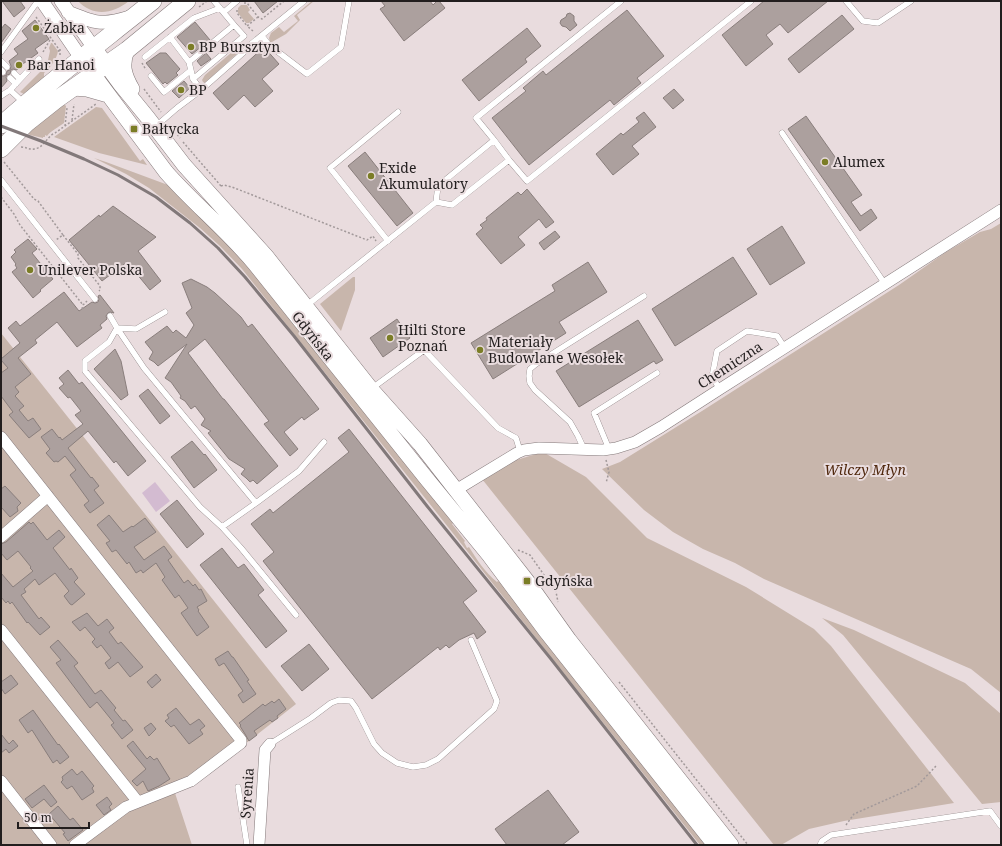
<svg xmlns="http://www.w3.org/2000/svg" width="1002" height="846" font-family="'Noto Serif',serif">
<rect width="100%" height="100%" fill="#e9dcde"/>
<path fill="#c8b6ac" d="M78,1H129C113,14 93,17 78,1Z
M312,1H314L297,15L300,20L286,34L272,42H270L269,38L271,33L279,27L284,32L298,21L294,16Z
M241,5H247L250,10L248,12L254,19L249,23H246L238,13V8Z
M51,43H52L58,51C57,59 50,68 44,73V79L24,94L20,92L47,65L50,51L49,48Z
M238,47L241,50L205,83L203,82L202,80L205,75Z
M62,102L66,106L64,123C60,126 49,132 47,136L45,135V137H43V138L30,135L26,132Z
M96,107L102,108L140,161L143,159L147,165L99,153L54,137Z
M94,158L106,162L168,185L232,246L454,522L452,524L465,541L464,542L467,548L469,547C477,560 485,572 497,582L498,581L502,584L707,845H700L429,503L242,269L220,246L200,228L149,188L126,174Z
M1001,223V693L971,669L764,579L735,563L703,549L673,532L644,510L602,469L620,462L702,411L899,285L946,252L980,232L991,229Z
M353,277H355V290L341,331L320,304Z
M1,333L296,704L240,748L174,790L192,845H1Z
M543,452L586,477L647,538L746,587L814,629L831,646L954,803L844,821L809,829L781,845H774L482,479L513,461Z
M822,618L854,630L965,683L1001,714V802L982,804L843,635Z"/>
<path fill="#d3bbd1" d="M155,482L170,501L156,512L142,493Z"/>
<path fill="#aca09e" stroke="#897e7c" d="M2,1H20L25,8L14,17Z
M254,1H278L263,13Z
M381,1H430L433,5L437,1H439L445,8L404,41L380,9L385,6Z
M764,1H828L788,33L780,24L766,35L773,44L746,66L722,35Z
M627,10L664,56L637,78L641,83L614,105L610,100L529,165L492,118L526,91L523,88L543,71L546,75Z
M570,13L574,16V21L577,25L570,31L566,27L562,26L560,23L561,20L566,17L567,14Z
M842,15L854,29L799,73L788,59Z
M35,20L49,39L35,49L38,53L20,66L17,70L13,69L11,70L10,74L7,75L6,77L7,81L1,88V76H4L6,75L7,71L10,70L11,66L9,61L18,54L14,49L28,39L22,31Z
M195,22L210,40L192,54L177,37Z
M5,24L11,29L1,43V29Z
M527,28L541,46L525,59L527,62L479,101L462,80Z
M264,47L279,64L262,79L273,91L255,107L244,95L228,110L213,93Z
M160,53H166L180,69L176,73L178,75L167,84L165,82L163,84L146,63Z
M206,53L211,59L201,66L197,61Z
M184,81L190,88L179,98L172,91Z
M674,89L684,100L673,109L663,98Z
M644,112L656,127L632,146L639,154L613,175L596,154L621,133L623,135L639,122L636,118Z
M806,116L862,195L851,202L861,216L871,209L877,218L860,231L788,129Z
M365,152L413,213L397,226L348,166Z
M527,189L554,222L546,228L539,219L518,237L525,245L501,264L476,234L483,228L480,225L487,220L486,218L518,192L521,195Z
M113,206L156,237L138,251L161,281L150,290L127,262L102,281L69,240L99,215L100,217Z
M782,226L805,263L770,285L747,249Z
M555,231L560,237L544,250L539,243Z
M28,239L37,249L32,253L53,279L40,290L41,291L33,298L12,272L17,268L15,265L16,264L11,257L16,252L14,250Z
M733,257L757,294L675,346L652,309Z
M588,262L607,292L559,322L566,333L493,379L471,343L555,291L552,285Z
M191,279L207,287L215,293L241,317L248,327L252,324L319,409L304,420L302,417L284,432L298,449L290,456L264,424L269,421L205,339L188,353L223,399H224L278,466L257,484L253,480L250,482L246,478L241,474L245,469L229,459L208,433L211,431L201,425L205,419L195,406L191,409L185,401L180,398L181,396L171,382L165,378L187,344L158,366L154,362L149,359L153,352L145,342L167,326L173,333L176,330L186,338L194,325L186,313L192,308L182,283Z
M64,292L79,311L92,302L95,303L98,302L99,299L98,296L100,295L114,313L110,312L108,313L106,316L107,319L100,325L102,328L77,347L57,322L35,340L37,343L18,358L31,374L15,387L19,392L15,396L24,406L19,410L28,421L33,418L41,429L29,438L9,415L13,412L1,396V373L8,368L1,360V359L20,343L8,328L16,321L20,326Z
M397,319L410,338L383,357L370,338Z
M638,320L663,360L656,364L654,361L579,407L556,371Z
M115,349L121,361L128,395L121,400L94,369Z
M68,370L79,384L82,382L146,461L128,476L116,461L114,463L88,431L68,448L91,478L92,477L99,486L94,490L104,503L90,513L84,505L89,501L70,475L76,470L65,456L58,462L56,461L54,462L46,453L50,449L41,437L52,429L59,438L60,437L62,440L83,424L75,415L81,411L70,397L68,398L59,388L64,384L59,378Z
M148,389L170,416L160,424L139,396Z
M349,429L477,591L463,602L486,632L477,639L474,633L459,640L449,648L446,645L440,650L438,647L372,699L263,561L274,552L251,524L270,509L273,513L349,452L338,438Z
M192,441L204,455L205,454L217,470L194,488L171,457Z
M5,486L21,503L17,507L18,511L10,517L1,507V489Z
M177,500L204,534L187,548L160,514Z
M109,515L123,532L132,526L133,527L145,518L156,532L134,547L144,560L164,546L172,557L168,560L184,583L188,580L193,586L195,584L199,590L201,589L207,601L197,607L199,610L198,611L209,627L197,636L181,613L188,608L179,595L175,598L162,580L165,577L156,563L143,573L141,570L136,573L129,562L127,564L116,550L112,552L106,543L110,541L97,525Z
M29,522L31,524L33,522L47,540L59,530L65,537L53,548L70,570L71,568L78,578L74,582L85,594L72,605L70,604L64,596L69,591L55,573L39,585L35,579L24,589L26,592L21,595L39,619L41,617L50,627L40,635L28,622L27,623L12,602L10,604L8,601L6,603L1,597V573L13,587L33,571L30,568L31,567L18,551L7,560L1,553V544L6,542Z
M222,548L238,568L244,564L264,590L258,595L287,631L266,648L200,565Z
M87,613L98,626L107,619L114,628L109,632L118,644L121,642L143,667L130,677L118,662L109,669L105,663L111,658L101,645L97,648L92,642L95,639L85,627L80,631L72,622Z
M58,640L78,663L74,666L95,694L101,690L116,708L114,710L123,721L125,720L133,730L122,739L111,725L114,723L97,702L90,708L56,663L61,660L50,647Z
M309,644L329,669L302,691L281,666Z
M228,651L232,657H233L249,680L247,681L256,694L243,703L238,695L243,691L224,663L219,666L215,659Z
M156,674L161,680L152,688L147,682Z
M11,675L18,684L5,694L1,688V682Z
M279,699L286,709L277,716L278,718L272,722L270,720L254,731L257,735L249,741L245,734L240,726L241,725L239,723L263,704L265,706L272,701L274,703Z
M176,708L190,725L199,719L205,726L200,730L203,734L189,744L174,725L171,727L165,721L169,718L167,715Z
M33,710L58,745L59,744L69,757L60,764L57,760L53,763L32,730L28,733L19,720Z
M151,723L156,729L149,736L144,728Z
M1,734L9,744L13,740L18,746L9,753L6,749L1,753Z
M133,741L147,759L150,756L154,760L157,758L170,779L159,786L148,791L143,781L137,786L132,781L146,769L127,746Z
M72,769L77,775L82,771L94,786L92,788L94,792L82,800L72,786L67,789L61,782L63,780L62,777Z
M44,785L57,802L51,807L44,799L32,808L25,799Z
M548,790L579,832L562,845H507L495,829Z
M107,797L112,804L109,807L111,810L104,815L96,805Z
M58,806L70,820L73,818L83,830L68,841L63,834L65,833L49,814Z"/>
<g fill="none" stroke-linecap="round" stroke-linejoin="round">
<g stroke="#84797a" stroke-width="6">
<path id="service" d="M846,1L863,21L878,23L911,1
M224,12L237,1
M262,36L269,45L307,74L341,47L349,1
M170,37L189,62L193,79L201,90
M1,52L35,5L40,1
M145,57L194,18L220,8
M1,61L7,67
M189,62L234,25L214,1
M1,70L3,72
M14,73L20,79
M151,76L164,92L190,71
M10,78L16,84
M193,79L244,36L234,25
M10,90L24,103
M1,96L10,90L39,59
M155,127L177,108L201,90L243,53L250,45L304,1
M782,133L885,284
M494,140L476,118L621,1
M509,160L527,181L751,1
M1,180L95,299
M388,241L330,168L398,112
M306,306L436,202L438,186L494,140L509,160L452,205L436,202
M110,316L117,328L109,342L85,361V371L200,507L222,527L256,503L144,368L117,328
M117,328L136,329L165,312
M371,389L424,350L498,428L516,438L520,451
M720,389L712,377L717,351L747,331L777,336L785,348
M584,449L578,436L570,422L535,390L530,383L529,376L530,369L536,364L644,296
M609,449L594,413L657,373
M256,503L299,471L324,442
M222,527L241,548L296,615
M270,744L311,718L331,703L339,700L351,701L356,708L374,744L382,753L397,763L413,767L426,765L438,759L494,709L497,701L471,640
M238,787L247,845
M820,845L822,841L831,835L990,811L1001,826"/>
</g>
<g stroke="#84797a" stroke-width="12">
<path id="minor" d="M1,437L241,740V743L191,781L126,807L75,845
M456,490L517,453L524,450L539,448L603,450L616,448L635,442L661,427L720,389L1001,210
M1,537L48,496
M1,630L138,802
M1,781L51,845
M259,845L265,750L270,744"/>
</g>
<g stroke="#84797a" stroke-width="14">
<path id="tertiary" d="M42,1L81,58
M61,1L94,48
M68,12C94,23 102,26 130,17"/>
</g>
<g stroke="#84797a" stroke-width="16">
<path id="secondary" d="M94,48L121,85L148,118L184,165L266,256L371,389L420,444L527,581L569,640L731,845
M127,50C121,65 124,75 132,89
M81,58L166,172C194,204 228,231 255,264L426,478L489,555L545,630L715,845
M73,88L87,89L108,95"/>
</g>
<g stroke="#84797a" stroke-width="18">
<path id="primary" d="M1,125C50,81 102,42 153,1
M1,149L27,123L56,100L127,50L187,1"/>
</g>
<path stroke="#a2999a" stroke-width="1.5" stroke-dasharray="2 2" stroke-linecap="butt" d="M244,3H247L258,17L262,19L284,1
M199,7L207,1
M237,10V13L247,26
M36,17L58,48L59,52
M253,31L247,26L258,17
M60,49V56
M43,52L51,38
M142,63L146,70
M144,89L161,112
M72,120L74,104
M170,125L180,138
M65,126L67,108
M183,142L221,186
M21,147C26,147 30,150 34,149C44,148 47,136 55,133L96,104
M4,162L34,199L38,201L63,235L56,240
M221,186L224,185L232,187L367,240L373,236L376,241
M1,197L14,214L20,225L83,305
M63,235L78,254V258L100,286V290L99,291
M82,309L83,305L87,301
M606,460L609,472L606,483
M518,550L530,555L556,592L558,602
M619,682L748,845
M846,825L854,814L917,786L937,765"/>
<use href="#service" stroke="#fff" stroke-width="5.5"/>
<use href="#minor" stroke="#fff" stroke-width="11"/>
<use href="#tertiary" stroke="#fff" stroke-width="13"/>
<use href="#secondary" stroke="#fff" stroke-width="15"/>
<use href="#primary" stroke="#fff" stroke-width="17"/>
<path stroke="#82797a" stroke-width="3" d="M1,126L41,141L84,159L118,175L156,197L190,223L218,248L245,277L294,336L427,506L551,659L697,845"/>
</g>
<g fill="#7b7d26" stroke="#e9dcde" stroke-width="1.5">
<circle cx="36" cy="28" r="4"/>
<circle cx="191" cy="47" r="4"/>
<circle cx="19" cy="65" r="4"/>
<circle cx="181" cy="90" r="4"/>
<rect x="130" y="125" width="8" height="8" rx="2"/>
<circle cx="825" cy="162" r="4"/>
<circle cx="371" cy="176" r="4"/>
<circle cx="30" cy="270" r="4"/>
<circle cx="390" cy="338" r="4"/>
<circle cx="480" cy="350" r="4"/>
<rect x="523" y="577" width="8" height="8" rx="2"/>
</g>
<g text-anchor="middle" stroke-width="4" stroke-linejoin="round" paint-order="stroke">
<g font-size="14" fill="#221e1e" stroke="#e9dcde" text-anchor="start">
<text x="44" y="33">Żabka</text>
<text x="199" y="52">BP Bursztyn</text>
<text x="27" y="70">Bar Hanoi</text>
<text x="189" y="95">BP</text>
<text x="142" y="134">Bałtycka</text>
<text x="833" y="167">Alumex</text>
<text x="379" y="173">Exide<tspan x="379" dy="16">Akumulatory</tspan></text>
<text x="38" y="275">Unilever Polska</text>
<text x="398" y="335">Hilti Store<tspan x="398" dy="16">Poznań</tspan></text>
<text x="488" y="347">Materiały<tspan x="488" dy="16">Budowlane Wesołek</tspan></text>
<text x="535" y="586">Gdyńska</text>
</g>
<g font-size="14" fill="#221e1e" stroke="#e9dcde">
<text transform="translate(313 336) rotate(52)" y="5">Gdyńska</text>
<text transform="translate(730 365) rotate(-33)" y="5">Chemiczna</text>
<text transform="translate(247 793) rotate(-86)" y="5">Syrenia</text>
</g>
<g font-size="14" font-style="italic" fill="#50280e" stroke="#e9dcde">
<text x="865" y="475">Wilczy Młyn</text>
</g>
</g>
<rect width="1002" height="846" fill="none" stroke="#221e1e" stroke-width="4"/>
<path d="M18 822v6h71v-6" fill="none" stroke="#221e1e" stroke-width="2"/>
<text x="24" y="822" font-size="12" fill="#221e1e" stroke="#e9dcde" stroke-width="3" paint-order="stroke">50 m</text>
</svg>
